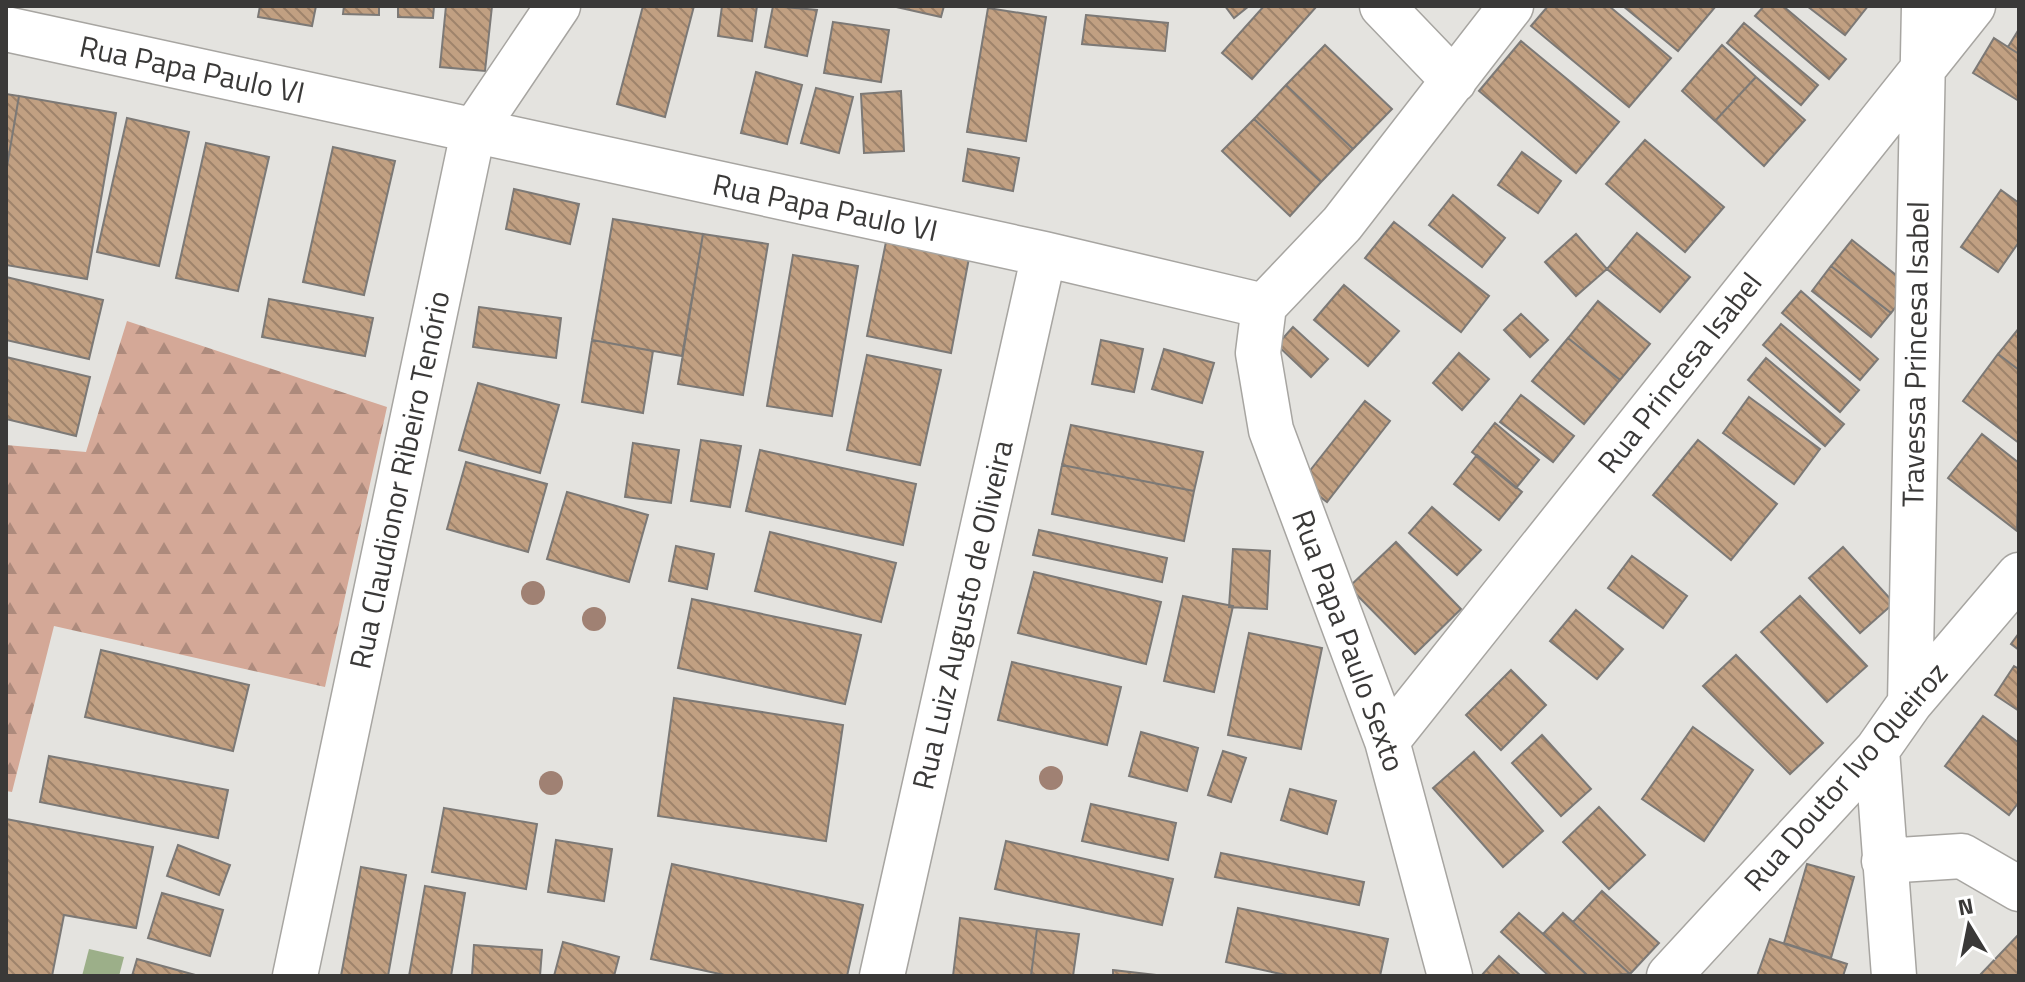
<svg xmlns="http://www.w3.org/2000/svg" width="2025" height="982" font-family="'Titillium Web',sans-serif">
<defs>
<pattern id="forest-firs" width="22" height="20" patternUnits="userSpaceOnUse" patternTransform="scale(2)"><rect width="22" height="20" fill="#d4a897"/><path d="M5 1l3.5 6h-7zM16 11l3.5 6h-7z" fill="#ad8a7c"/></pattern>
<pattern id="building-back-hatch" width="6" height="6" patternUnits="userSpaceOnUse" patternTransform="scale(2)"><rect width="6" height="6" fill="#c1a082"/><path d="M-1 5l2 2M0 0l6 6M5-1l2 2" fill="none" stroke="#9e836b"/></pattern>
</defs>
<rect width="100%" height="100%" fill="#e4e3df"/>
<path fill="url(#forest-firs)" d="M127,321L387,407L325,687L54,626L12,792L6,791V445L86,452Z"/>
<path fill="#9caf89" d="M89,949L124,957L119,976H82Z"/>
<path fill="url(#building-back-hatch)" stroke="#7c7976" stroke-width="2" d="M260,6H316L312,26L258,17Z
M344,6H379V15L343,14Z
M398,6H434L433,18L398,17Z
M446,6H492L485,71L440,67Z
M643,6H694L665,117L617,104Z
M722,6H757L752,41L718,36Z
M773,6L817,10L807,56L765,47Z
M892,6H944L941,17Z
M1225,6H1249L1234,18Z
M1264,6H1317L1252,79L1222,53Z
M1548,6H1609L1671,58L1629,107L1531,26Z
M1623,6H1716L1678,51Z
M1764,6H1783L1846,59L1829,79L1755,16Z
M1807,6H1868L1845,35Z
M988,8L1046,17L1026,141L967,132Z
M1086,15L1168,23L1165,51L1082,44Z
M833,22L889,30L881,82L824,73Z
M1744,23L1818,85L1801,105L1727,43Z
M2019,29V54L2008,47Z
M1994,38L2019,54V101L1973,73Z
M1521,41L1619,122L1576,173L1479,91Z
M1325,45L1392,109L1353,149L1286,85Z
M1722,45L1756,77L1715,121L1682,91Z
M756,72L802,85L787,144L741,133Z
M1756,77L1805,120L1764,166L1715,121Z
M1286,85L1353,149L1321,182L1254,119Z
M816,88L853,97L839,153L801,143Z
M901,91L904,151L864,153L861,94Z
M6,94L19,96L6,172Z
M19,96L116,113L87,279L6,265V172Z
M127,118L189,132L159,266L97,252Z
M1254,119L1321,182L1290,216L1222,151Z
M1645,140L1724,207L1685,252L1606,184Z
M206,143L269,157L238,291L176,278Z
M333,147L395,161L364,295L303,282Z
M968,149L1019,158L1013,191L963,181Z
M1522,152L1561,181L1538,213L1498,185Z
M514,189L579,204L570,244L506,229Z
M2001,190L2019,203V242L1998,272L1961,247Z
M1453,195L1505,238L1482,267L1429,225Z
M613,219L703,234L682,356L592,340Z
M1394,222L1489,296L1461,332L1365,258Z
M1637,233L1690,277L1660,312L1607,269Z
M703,234L768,244L743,395L678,384Z
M1576,234L1607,269L1576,296L1545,262Z
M1852,240L1911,287L1891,313L1831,266Z
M886,242L969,258L951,353L867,336Z
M793,255L858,266L832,416L767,406Z
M1831,266L1891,313L1871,337L1812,291Z
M6,277L103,300L89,359L6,340Z
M1344,285L1399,331L1368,366L1314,320Z
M1801,291L1878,359L1860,380L1782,313Z
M269,299L373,318L365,356L262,337Z
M1598,301L1650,344L1620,380L1568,338Z
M479,307L561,318L556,358L473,347Z
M1521,314L1548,340L1530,357L1504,330Z
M1781,324L1859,390L1840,412L1763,345Z
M1293,327L1328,359L1311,377L1277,345Z
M2019,328V370L1998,354Z
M1568,338L1620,380L1584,424L1532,381Z
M592,340L653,351L643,413L582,402Z
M1101,340L1143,349L1134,392L1092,384Z
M1164,349L1214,363L1202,403L1152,389Z
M1459,353L1489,379L1462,410L1433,383Z
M1998,354L2019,370V443L1963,401Z
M867,355L941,370L920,465L847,450Z
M6,357L90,377L76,436L6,419Z
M1766,358L1844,424L1825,446L1748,380Z
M478,383L559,405L540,473L459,450Z
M1521,395L1574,436L1553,462L1500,422Z
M1749,397L1820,449L1794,484L1723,433Z
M1365,401L1390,421L1327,502L1301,482Z
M1495,423L1539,460L1516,488L1472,452Z
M1071,425L1203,452L1194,491L1062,465Z
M1982,434L2019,463L2017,531L1948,478Z
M701,440L741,446L730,507L691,501Z
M1698,440L1777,504L1731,560L1653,495Z
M633,443L679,450L671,503L625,497Z
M760,450L916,484L903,545L746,511Z
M1477,455L1522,492L1499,520L1454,484Z
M466,462L547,484L528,552L447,529Z
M1062,465L1194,491L1184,541L1052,514Z
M567,492L648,515L629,582L547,559Z
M1432,507L1481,550L1457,575L1409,533Z
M1039,530L1167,558L1162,582L1033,555Z
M770,532L896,563L881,622L755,591Z
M1396,542L1461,609L1415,654L1349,587Z
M676,546L714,554L707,589L669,581Z
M1843,547L1894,603L1860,633L1809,578Z
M1233,549L1270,551L1267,609L1229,607Z
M1632,556L1687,596L1663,628L1608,588Z
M1034,572L1161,602L1146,664L1018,633Z
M1183,596L1233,606L1214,692L1164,681Z
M1800,596L1867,666L1827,702L1761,632Z
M692,599L861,635L845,704L678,668Z
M1576,610L1623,649L1597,679L1550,641Z
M1249,633L1322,648L1301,749L1228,735Z
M2019,633V650L2011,644Z
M101,650L249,685L233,751L85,717Z
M1736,655L1823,743L1790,774L1703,686Z
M1012,662L1121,687L1107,745L998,720Z
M2014,666L2019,669V711L1995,695Z
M1511,670L1546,705L1501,750L1466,715Z
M674,698L843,725L826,841L658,816Z
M1983,716L2019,743V802L2009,815L1945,766Z
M1693,727L1753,770L1704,841L1642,799Z
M1141,732L1198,748L1187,791L1129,776Z
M1542,735L1591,789L1561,816L1512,763Z
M1223,751L1246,758L1231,802L1208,795Z
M1474,752L1543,831L1503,867L1433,788Z
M49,756L228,790L218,838L40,802Z
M1290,789L1336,801L1327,834L1281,820Z
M1091,804L1176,823L1168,860L1082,841Z
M1599,807L1645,855L1609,889L1563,842Z
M444,808L537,824L526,889L432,872Z
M6,819L153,847L136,928L64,915L52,976H6Z
M556,840L612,849L604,901L548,892Z
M1006,841L1173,879L1162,925L995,889Z
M178,845L230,865L219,895L167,876Z
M1221,853L1364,882L1359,905L1215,877Z
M672,864L863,905L847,976H729L651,959Z
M1807,864L1854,877L1831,958L1784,943Z
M361,867L406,875L388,976H341Z
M425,886L465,893L451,976H409Z
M1602,891L1659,943L1630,974L1573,922Z
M162,893L223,910L210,956L148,938Z
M1238,908L1388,939L1380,976H1290L1226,962Z
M1519,913L1543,934L1588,976H1549L1501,932Z
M1563,913L1573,922L1630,974L1588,976L1543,934Z
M960,918L1037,929L1031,976H953Z
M1037,929L1079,934L1073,976H1031Z
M2019,934V976H1979Z
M1770,939L1847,964L1843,976H1757Z
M563,942L619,957L614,976H554Z
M474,945L542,950L540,976H472Z
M1499,956L1521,976H1481Z
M137,959L199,976H132Z
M1113,970L1165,976H1113Z"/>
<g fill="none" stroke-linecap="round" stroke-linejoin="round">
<g stroke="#a7a5a1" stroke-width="47">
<path id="minor" d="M1382,6L1454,81
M6,29L1044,254L1264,306L1342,224L1511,6
M1264,306L1258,353L1271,430L1387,741L1450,976
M1910,703L1924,6
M1387,741L1973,6
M1877,750L1894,976
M1884,861L1962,856L2019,889
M295,976L473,132L558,6
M882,976L1044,254
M1669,976L1877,750L1910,703L2019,575"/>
</g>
<use href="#minor" stroke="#fff" stroke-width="44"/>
</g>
<g fill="#a08173">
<circle cx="533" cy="593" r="12"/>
<circle cx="594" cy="619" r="12"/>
<circle cx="1051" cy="778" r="12"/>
<circle cx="551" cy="783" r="12"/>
</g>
<g text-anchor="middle" stroke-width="7" stroke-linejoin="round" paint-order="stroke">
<g font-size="30" fill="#3a3938" stroke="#fff">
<text transform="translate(192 70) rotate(12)" y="10">Rua Papa Paulo VI</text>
<text transform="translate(825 208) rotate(12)" y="10">Rua Papa Paulo VI</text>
<text transform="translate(1916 354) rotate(-89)" y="10">Travessa Princesa Isabel</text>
<text transform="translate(1680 373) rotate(-52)" y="10">Rua Princesa Isabel</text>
<text transform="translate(400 480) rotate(-78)" y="10">Rua Claudionor Ribeiro Tenório</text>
<text transform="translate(963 615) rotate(-77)" y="10">Rua Luiz Augusto de Oliveira</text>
<text transform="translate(1348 641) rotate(70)" y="10">Rua Papa Paulo Sexto</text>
<text transform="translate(1846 777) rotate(-49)" y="10">Rua Doutor Ivo Queiroz</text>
</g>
</g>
<rect width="2025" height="982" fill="none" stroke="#3a3938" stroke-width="16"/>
<g transform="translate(1969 926) rotate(350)" stroke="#ffffff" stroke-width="6" paint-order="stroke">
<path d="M0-6L14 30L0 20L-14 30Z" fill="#3a3938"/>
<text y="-12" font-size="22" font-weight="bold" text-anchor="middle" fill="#3a3938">N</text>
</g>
</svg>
